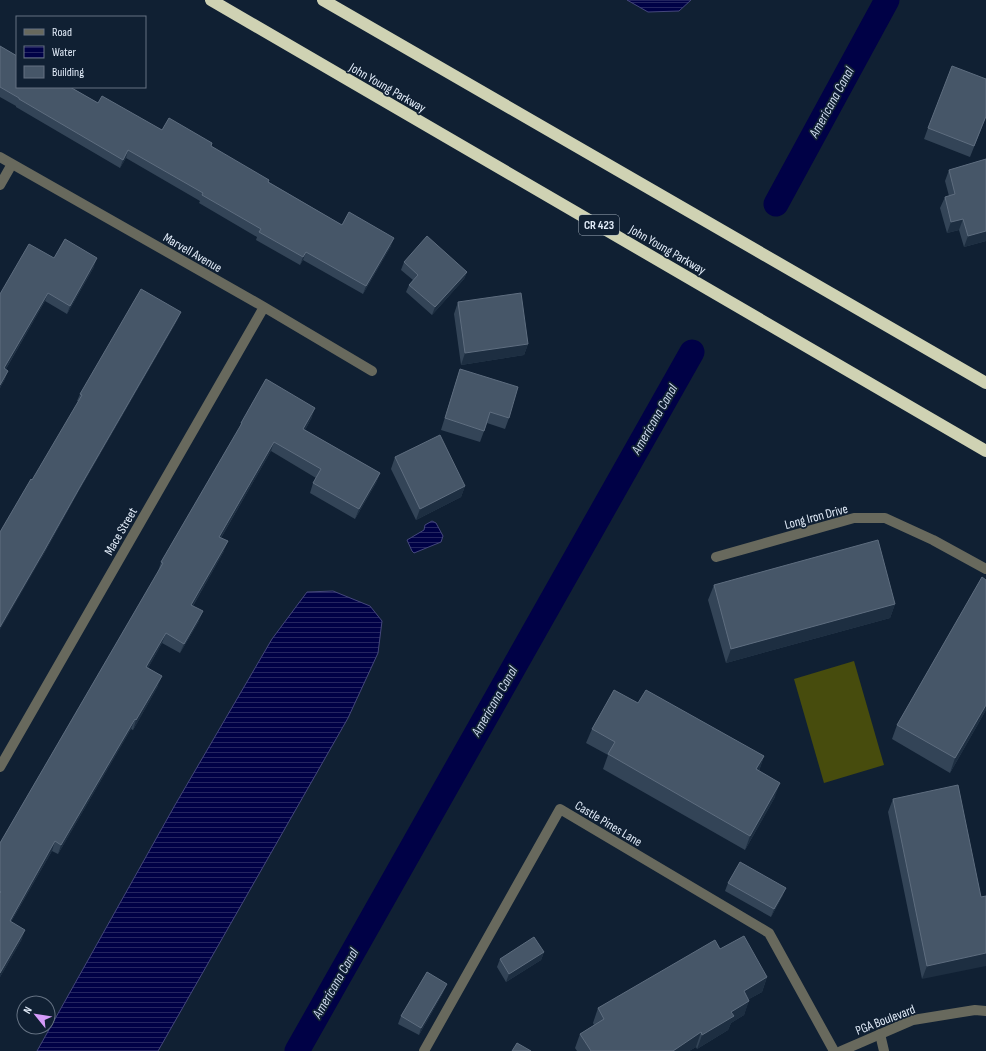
<svg xmlns="http://www.w3.org/2000/svg" width="986" height="1051" font-family="'Sofia Sans Condensed',sans-serif">
<defs>
<pattern id="water-rules" width="6" height="5" patternUnits="userSpaceOnUse"><rect width="6" height="5" fill="#000146"/><path d="M0 2.5h6" fill="none" stroke="#252661"/></pattern>
</defs>
<rect width="100%" height="100%" fill="#102033"/>
<path fill="#474c0d" d="M854,661L884,765L824,783L794,679Z"/>
<path fill="url(#water-rules)" stroke="#44477b" d="M627,0H691L679,11L648,12Z
M432,521L436,523L443,536L441,542L414,553L412,551L407,540L424,530L425,525Z
M333,591L370,606L382,621L378,653L348,718L158,1051H37L175,805L272,639L307,592Z"/>
<g fill="none" stroke-linecap="round" stroke-linejoin="round">
<path stroke="#000146" stroke-width="25" d="M776,204L887,0
M297,1051L692,352"/>
<path stroke="#68695d" stroke-width="10" d="M880,1034L884,1051"/>
<path stroke="#68695d" stroke-width="10" d="M0,157L264,307L372,371
M0,185L12,164
M716,557L854,518H885L933,540L986,569
M0,767L264,307
M424,1051L560,809L769,933L834,1051
M841,1051L913,1020L975,1010L986,1011"/>
<path stroke="#cfd2b3" stroke-width="12" d="M211,0L986,451
M323,0L986,383"/>
</g>
<path fill="#334457" d="M0,46L98,103L162,130L212,143L211,147L269,180V182L342,225L391,246L363,294L303,260L300,265L256,240L257,237L199,203L200,201L126,158L120,168L16,107V106L0,97Z
M986,117L970,157L924,139L928,128Z
M986,159V241L964,247L959,230L947,233L940,208L945,197L949,196L945,181L949,170Z
M404,262L467,272L464,279L432,315L406,292L409,285L413,280L401,270Z
M94,267L67,314L45,301L6,369L5,379L0,388V294Z
M458,302L528,344L524,355L461,365L454,314Z
M178,319L77,494L41,559L78,401H77L80,394Z
M460,369L509,418L505,429L487,423L480,442L441,430Z
M312,417L305,430L380,473L376,483L355,519L310,493L313,483L316,478L271,451L221,538L224,551L193,606L199,621L180,653L162,643L148,668L158,686L133,730L131,729L58,854L52,851L11,922L22,939L0,977V843L158,572L161,562L238,431L241,423Z
M395,457L465,486L461,497L416,520L391,469Z
M714,585L895,604L890,618L726,663L708,600Z
M638,703L764,756L759,771L775,797L745,850L603,769L608,755L586,743L592,729Z
M986,710L950,773L892,739L897,725Z
M893,799L981,897L922,979L888,812Z
M728,883L783,895L771,917L725,891Z
M720,949L767,977L762,992L749,999L744,1015L731,1023L728,1030L697,1049L696,1047L689,1051H577L575,1048L580,1034L594,1025L593,1023L598,1008Z
M544,952L541,960L506,982L497,967L500,959Z
M444,991L419,1035L398,1024L401,1016Z"/>
<path fill="#1d2e41" d="M128,150L126,158L120,168L123,160Z
M963,219L959,230L947,233L951,222Z
M986,231V241L964,247L968,236Z
M394,238L391,246L363,294L366,286Z
M306,252L303,260L300,265L303,257Z
M97,258L94,267L67,314L70,306Z
M467,272L464,279L432,315L435,307Z
M48,293L45,301L1,377L4,368Z
M181,312L178,319L77,494L41,559L0,630V627L80,487Z
M528,344L524,355L461,365L465,353Z
M8,371L5,379L0,388V385Z
M315,408L312,417L300,439L303,429Z
M274,442L271,451L216,546L219,537Z
M380,473L376,483L355,519L359,509Z
M465,486L461,497L416,520L420,509Z
M228,541L224,551L188,614L191,605Z
M895,604L890,618L726,663L731,649Z
M203,611L199,621L180,653L184,644Z
M166,633L162,643L143,677L146,667Z
M162,676L158,686L133,730L136,720Z
M986,705V710L950,773L955,758Z
M135,719L131,729L58,854L61,845Z
M764,756L759,771L756,769Z
M780,783L775,797L745,850L750,836Z
M55,841L52,851L6,930L10,921Z
M786,888L783,895L771,917L774,909Z
M25,930L22,939L0,977V973Z
M544,952L541,960L506,982L509,974Z
M986,953V966L922,979L927,966Z
M767,977L762,992L738,1005L744,991Z
M447,984L444,991L419,1035L421,1028Z
M749,1001L744,1015L731,1023L728,1030L697,1049L702,1035L731,1012Z
M701,1032L696,1047L689,1051H673Z"/>
<path fill="#465668" stroke="#5e6d7f" d="M0,46L17,56V87H70L98,103L102,96L162,130L169,118L212,143L211,146L269,180L268,182L342,225L349,212L394,238L366,286L306,252L303,257L259,232L261,229L202,195L203,193L128,150L123,160L19,99V98L0,87Z
M952,66L986,79V116L974,146L928,128Z
M986,159V231L968,236L963,219L951,222L945,197L955,194L949,170Z
M427,236L467,272L435,307L409,285L418,275L404,262Z
M65,239L97,258L70,306L48,293L4,368L8,371L0,385V294L29,244L54,258Z
M141,289L181,312L80,487L44,551L0,627V532L31,479L32,480L82,395L80,394Z
M521,293L528,344L465,353L458,302Z
M460,369L518,387L509,418L490,412L484,431L445,418Z
M266,379L315,408L303,429L380,473L359,509L313,483L321,469L274,442L219,537L228,541L191,605L203,611L184,644L166,633L146,667L162,676L136,720L135,719L61,845L55,841L10,921L25,930L0,973V893L1,892L0,891V843L163,563L161,562L242,423H241Z
M440,435L465,486L420,509L395,457Z
M878,540L895,604L731,649L714,585Z
M982,577L986,580V705L955,758L897,725Z
M614,690L638,703L646,690L764,756L756,769L780,783L750,836L608,754L615,742L592,729Z
M958,785L981,897L986,896V953L927,966L893,799Z
M740,862L786,888L774,909L728,883Z
M744,936L767,977L744,991L749,1001L731,1012L734,1016L702,1035L701,1032L673,1051H591L580,1034L604,1019L598,1008L715,940L720,949Z
M534,937L544,952L509,974L500,959Z
M427,972L447,984L421,1028L401,1016Z
M517,1043L531,1051H512Z"/>
<g text-anchor="middle" stroke-width="3.5" stroke-linejoin="round" paint-order="stroke">
<rect fill="#102033" stroke="#a2aebd" stroke-width="1" x="579" y="215" width="40" height="20" rx="3"/>
<g font-size="12" font-weight="bold" fill="#e1ebf8">
<text x="599" y="229">CR 423</text>
</g>
<g font-size="13" fill="#e1ebf8" stroke="#102033">
<text transform="translate(388 87) rotate(30)" y="5">John Young Parkway</text>
<text transform="translate(668 249) rotate(30)" y="5">John Young Parkway</text>
<text transform="translate(193 252) rotate(30)" y="5">Marvell Avenue</text>
<text transform="translate(816 516) rotate(-15)" y="5">Long Iron Drive</text>
<text transform="translate(120 531) rotate(-60)" y="5">Mace Street</text>
<text transform="translate(609 823) rotate(31)" y="5">Castle Pines Lane</text>
<text transform="translate(885 1019) rotate(-21)" y="5">PGA Boulevard</text>
</g>
<g font-size="14" font-style="italic" fill="#cdd9ed" stroke="#102033">
<text transform="translate(831 102) rotate(-61)" y="5">Americana Canal</text>
<text transform="translate(654 419) rotate(-60)" y="5">Americana Canal</text>
<text transform="translate(494 701) rotate(-60)" y="5">Americana Canal</text>
<text transform="translate(335 983) rotate(-60)" y="5">Americana Canal</text>
</g>
</g>
<rect x="16" y="16" width="130" height="72" fill="#102033" stroke="#647182"/>
<rect x="24" y="29" width="20" height="6" fill="#68695d" stroke="#647182"/>
<text x="52" y="36" font-size="12" fill="#e1ebf8">Road</text>
<rect x="24" y="46" width="20" height="12" fill="url(#water-rules)" stroke="#647182"/>
<text x="52" y="56" font-size="12" fill="#e1ebf8">Water</text>
<rect x="24" y="66" width="20" height="12" fill="#465668" stroke="#647182"/>
<text x="52" y="76" font-size="12" fill="#e1ebf8">Building</text>
<g transform="translate(36 1015) rotate(300)"><circle r="19" fill="#102033" stroke="#647182"/>
<path d="M0-3L7 15L0 10L-7 15Z" fill="#d59bfa"/>
<text y="-6" font-size="11" font-weight="bold" text-anchor="middle" fill="#e1ebf8">N</text>
</g>
</svg>
